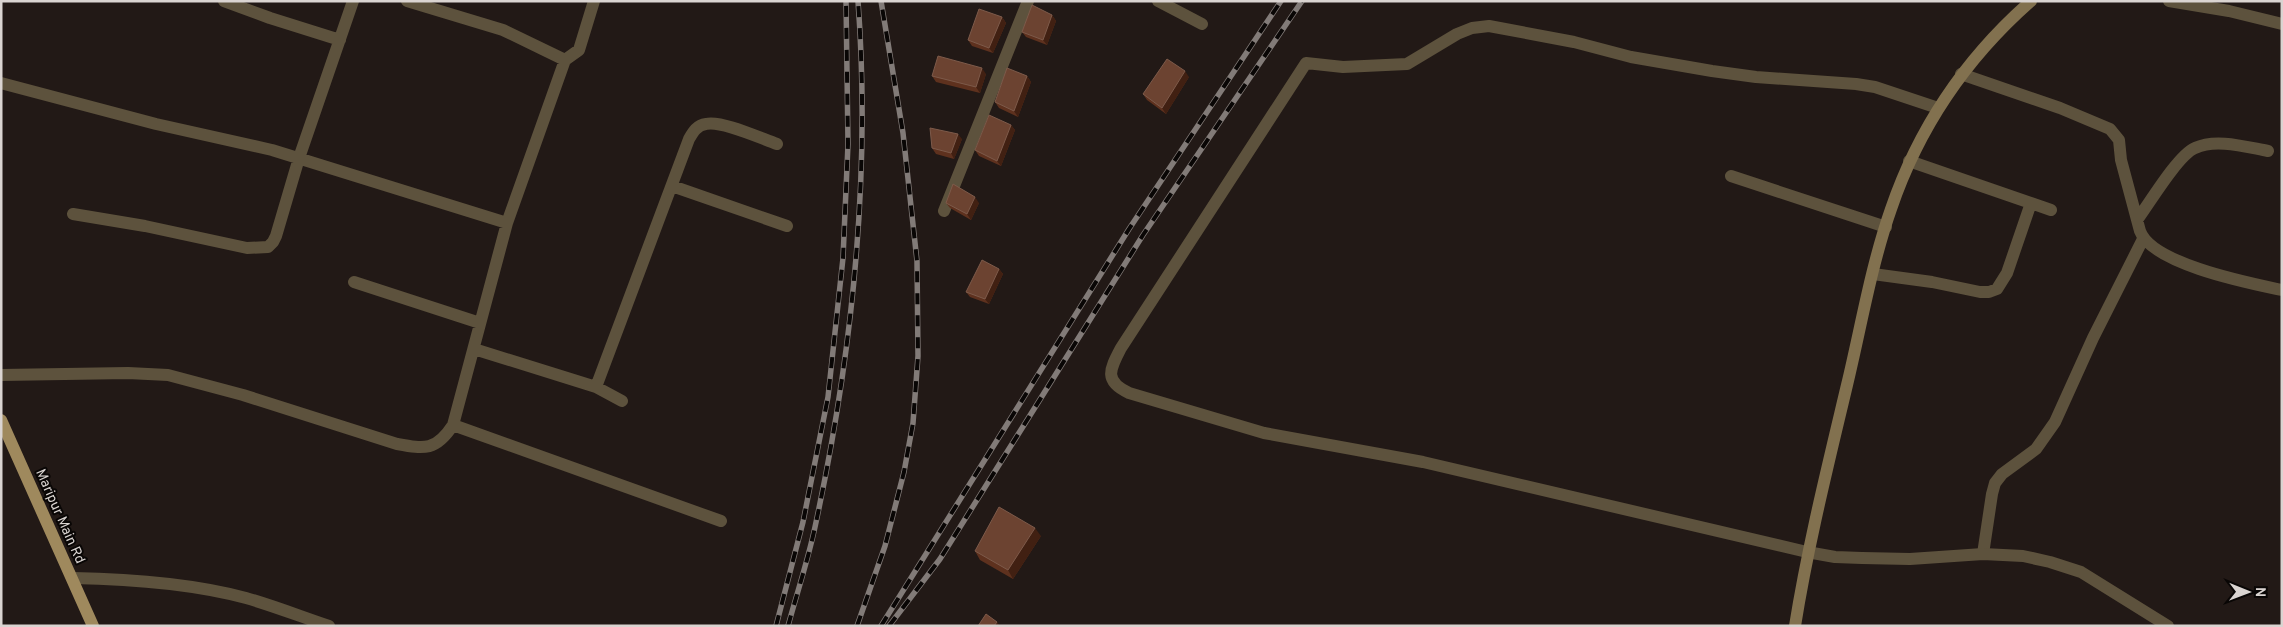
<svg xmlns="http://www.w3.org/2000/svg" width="2283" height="627" font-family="Overpass,sans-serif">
<rect width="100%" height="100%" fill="#221916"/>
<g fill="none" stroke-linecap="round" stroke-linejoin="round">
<path stroke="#5d523d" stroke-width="12" d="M224,1L270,18L340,40
M407,1L503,30L565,60
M1158,1L1202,24
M2169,1L2229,11L2282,24
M1961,74L2060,108L2110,129L2119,140L2121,160L2140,231C2152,264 2249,283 2282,290
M1,83L156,124L272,150L507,223
M1909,161L2051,210
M1731,176L1886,227
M672,186L787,226
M944,211L1028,1
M73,214L145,226L247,248L268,247L273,242L276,236L299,158L353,1
M2137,220C2149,204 2178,155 2195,148C2216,138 2246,147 2268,151
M1873,274L1932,282L1980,292H1989L1997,289L2007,273L2031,203
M354,282L480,323
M474,349L596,387L622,401
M1,375L128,373L168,375L243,395L397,444C425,449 436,451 453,425L507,223L565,60L579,50L594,1
M596,387L689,139C693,132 697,125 706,124C721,120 760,138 777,144
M453,425L721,521
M1807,552L1423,462L1264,433L1129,393C1103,381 1110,369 1121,348L1306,63L1343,67L1407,64L1457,34L1472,28L1489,26L1574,42L1631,57L1712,71L1756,77L1856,84L1875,87L1938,108
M1983,554L1992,494L1995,483L2002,474L2036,449L2055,422L2093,338L2143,239
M73,578C130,579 190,583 246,598C274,606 302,617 329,626"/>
<path stroke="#5d523d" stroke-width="12" d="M1807,552L1835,557L1862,558L1910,559L1983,554L2023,556L2050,562L2081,572L2168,626"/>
<path stroke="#82714f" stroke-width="12" d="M1795,626C1808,545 1828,465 1847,385C1861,327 1871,266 1891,209C1919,127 1966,58 2031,1"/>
<path stroke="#9f895d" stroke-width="12" d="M1,420L93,626"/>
<g stroke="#827b78" stroke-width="5.5">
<path id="rail" d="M776,626L803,522L828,397L843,258L848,144L846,1
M788,626C797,593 808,560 815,527C852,356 871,176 858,1
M857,626L885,546L904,472L913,423L918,356L917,261L903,133L881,1
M881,626L1129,229L1281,1
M889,626L940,559L1143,235L1302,1"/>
</g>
<use href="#rail" stroke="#090605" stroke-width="4" stroke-dasharray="11" stroke-linecap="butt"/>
</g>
<path fill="#5e311e" d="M1052,15L1056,21L1047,45L1026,37L1022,32Z
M1002,17L1006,23L993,53L972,46L968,40Z
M986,74L980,93L936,82L932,76Z
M1027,76L1031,82L1018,117L999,108L995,102Z
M1189,77L1166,114L1147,100L1143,94Z
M1011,125L1015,130L1001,166L979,156L975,150Z
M962,139L954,159L936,154L932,148Z
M946,203H979L971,220L950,208Z
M999,269L1003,274L989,304L970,297L966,292Z
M1041,536L1013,579L980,560L975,551Z"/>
<path fill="#412012" d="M1052,15L1056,21L1047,45L1043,40Z
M1002,17L1006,23L993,53L989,48Z
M982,68L986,74L980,93L976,87Z
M1185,71L1189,77L1166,114L1162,108Z
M1027,76L1031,82L1018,117L1014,111Z
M1011,125L1015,130L1001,166L997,161Z
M958,134L962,139L954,159L951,153Z
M975,197L979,203L971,220L967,214Z
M999,269L1003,274L989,304L985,299Z
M1035,528L1041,536L1013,579L1008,570Z
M997,622L1000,626H994Z"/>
<path fill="#6c4331" stroke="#7d5a4a" d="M1032,5L1052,15L1043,40L1022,32Z
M979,9L1002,17L989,48L968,40Z
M938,56L982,68L976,87L932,76Z
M1167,59L1185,71L1162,108L1143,94Z
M1007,68L1027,76L1014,111L995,102Z
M989,115L1011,125L997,161L975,150Z
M930,128L958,134L951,153L932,148Z
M953,184L975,197L967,214L946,203Z
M982,260L999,269L985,299L966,292Z
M999,507L1035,528L1008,570L975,551Z
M986,614L997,622L994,626H978Z"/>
<g text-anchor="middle" stroke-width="4" stroke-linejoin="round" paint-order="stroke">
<g font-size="14" fill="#dad4d1" stroke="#090605">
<text transform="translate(61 516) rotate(66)" y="5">Maripur Main Rd</text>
</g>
</g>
<rect width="2283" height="627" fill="none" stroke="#dad4d1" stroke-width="5"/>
<g transform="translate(2248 592) rotate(91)" stroke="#090605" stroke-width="4" paint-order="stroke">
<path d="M0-4L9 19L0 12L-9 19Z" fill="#dad4d1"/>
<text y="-8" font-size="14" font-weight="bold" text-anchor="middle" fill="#dad4d1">N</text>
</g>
</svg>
